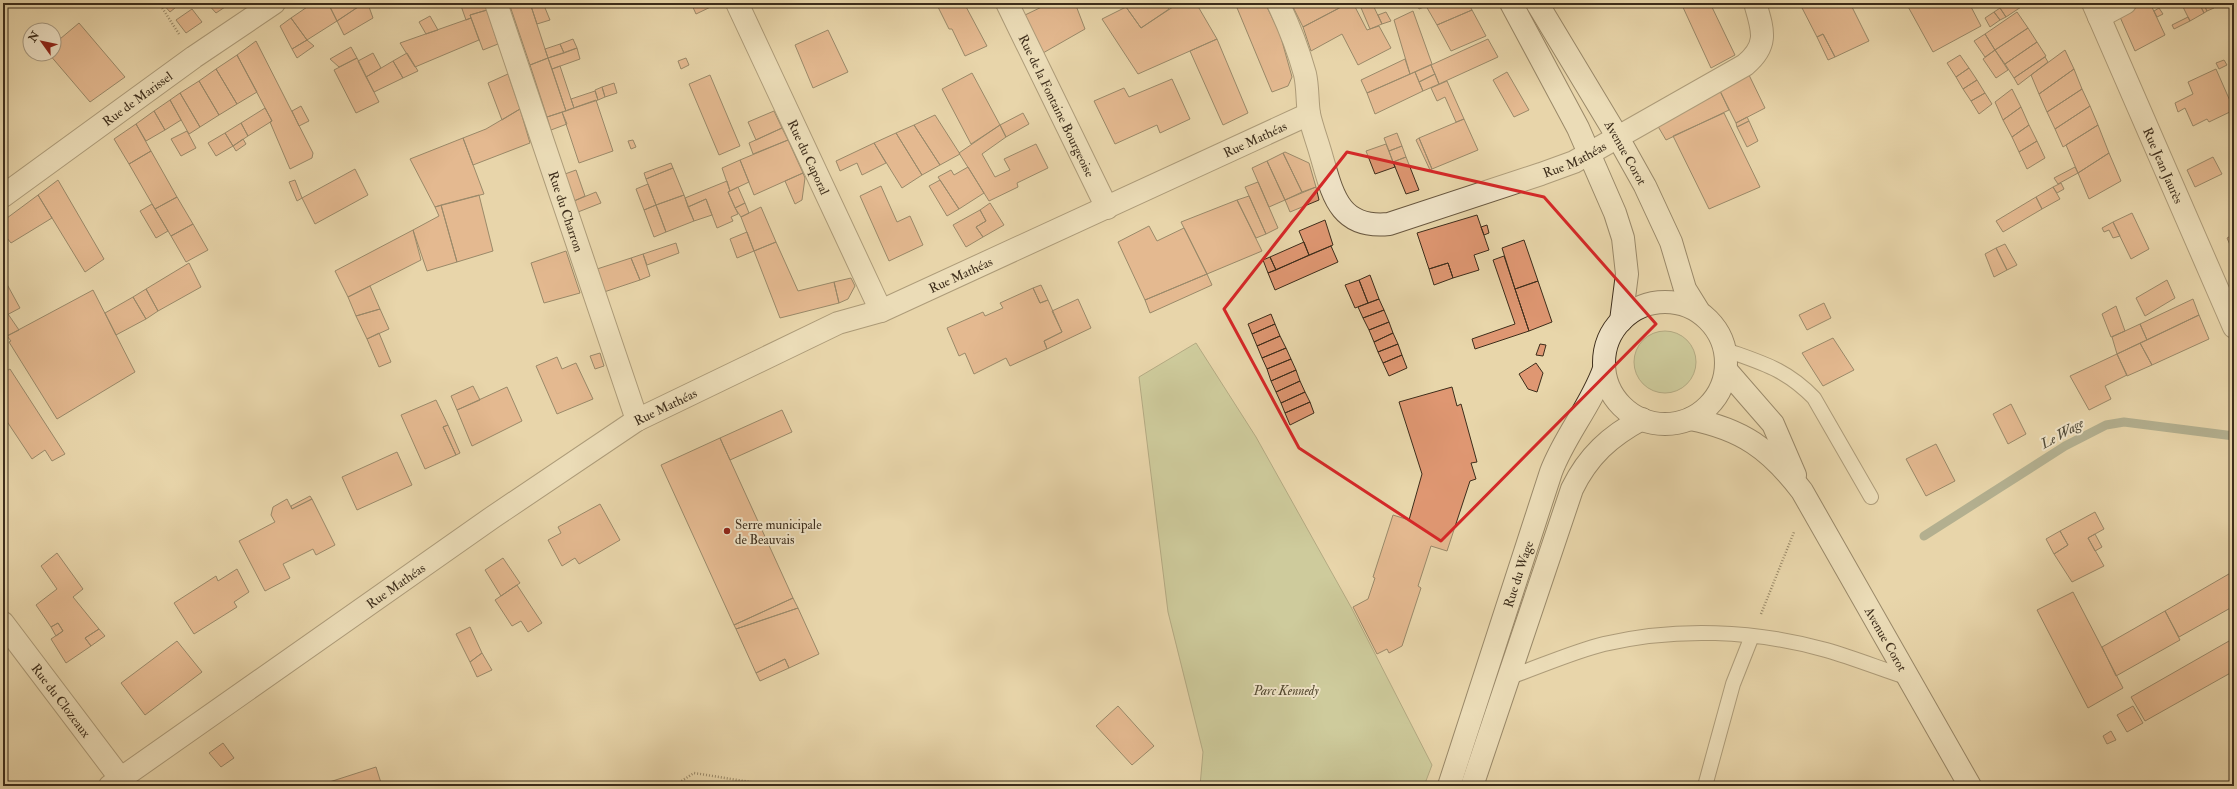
<svg xmlns="http://www.w3.org/2000/svg" width="2237" height="789" font-family="'IM FELL Double Pica',serif">
<rect width="100%" height="100%" fill="#e8d6aa"/>
<filter id="stains"><feTurbulence type="fractalNoise" baseFrequency=".005" numOctaves="4"/><feColorMatrix values="0 0 0 0 .2 0 0 0 0 .09 0 0 0 0 .02 0 0 0 .5 -.17"/></filter>
<radialGradient id="worn" r=".72"><stop offset=".6" stop-color="#630" stop-opacity="0"/><stop offset="1" stop-color="#630" stop-opacity=".3"/></radialGradient>
<path fill="#b0bf8d" stroke="#767654" d="M1634 362a31 31 0 1 1 62 0a31 31 0 1 1-62 0Z
M1196,343L1256,437L1351,607L1432,765L1424,786H1200L1203,752L1168,612L1139,377Z"/>
<g fill="none" stroke-linecap="round" stroke-linejoin="round">
<path stroke="#73816f" stroke-width="9" d="M1924,536L2065,446L2106,425L2124,422L2234,436"/>
</g>
<path fill="#df9772" stroke="#3d2d1b" d="M162,3H181L170,12Z
M207,3H231L216,13Z
M313,3H328L337,21L307,40L291,18Z
M328,3H364L337,21Z
M364,3L368,4L373,18L344,35L337,21Z
M460,3H485L487,10L470,15L471,18L466,20Z
M509,3H530L548,58L530,65Z
M530,3H543L550,20L537,24Z
M691,3H719L696,14Z
M792,3H827L828,5L792,6Z
M936,3H964L987,46L965,56L952,29H949Z
M1050,3H1075L1085,29L1043,53L1025,15Z
M1128,3H1166L1169,9L1141,28L1126,7Z
M1179,3H1196L1217,39L1138,74L1102,19L1126,7L1141,28Z
M1235,3H1265L1280,34L1292,77L1288,86L1272,92Z
M1291,3H1336L1339,8L1303,27Z
M1349,3H1353L1367,30L1379,26L1391,48L1358,65L1342,34L1311,51L1303,27Z
M1359,3H1372L1382,24L1370,29Z
M1416,3H1434L1419,9Z
M1434,3H1468L1472,10L1437,25L1426,6Z
M1681,3H1710L1735,55L1711,68Z
M1802,3H1850L1869,41L1835,57L1823,34L1817,37L1800,4Z
M1906,3H1969L1981,26L1933,52Z
M2007,3H2027L2006,17L2000,8Z
M2144,3H2150L2165,35L2135,51L2120,17Z
M2181,3H2199L2204,13L2190,21Z
M2199,3H2203L2207,11L2204,13Z
M2203,3H2212L2214,8L2207,11Z
M2000,8L2006,17L2000,20L1994,12Z
M2159,8L2163,14L2157,17L2154,11Z
M192,9L202,22L186,33L176,20Z
M487,10L498,44L483,50L470,15Z
M1472,10L1486,36L1451,51L1437,25Z
M1413,11L1432,64L1410,74L1394,20Z
M1386,12L1391,21L1382,24L1378,15Z
M1994,12L2000,20L1990,27L1985,18Z
M2017,12L2028,28L1995,50L1985,34Z
M430,16L438,30L426,34L419,22Z
M2188,17L2190,21L2174,29L2172,25Z
M291,18L307,40L292,49L280,26Z
M471,18L479,40L415,67L400,43Z
M79,23L125,77L90,102L49,54H54V44Z
M2028,28L2037,42L2005,64L1995,50Z
M828,30L848,72L813,88L795,45Z
M1823,34L1835,57L1828,60L1817,37Z
M1985,34L1995,50L1985,57L1974,41Z
M573,39L577,48L564,53L560,44Z
M1217,39L1248,113L1223,125L1190,51Z
M1488,39L1498,57L1439,84L1431,65Z
M307,40L314,46L297,58L292,49Z
M256,41L313,153L312,158L290,169L270,122L272,121L237,55Z
M2037,42L2046,56L2014,78L2005,64Z
M560,44L564,53L548,58L545,49Z
M351,47L357,58L339,67L330,59Z
M577,48L580,59L552,69L548,58Z
M1995,50L2008,70L1996,78L1983,59Z
M2065,50L2074,69L2039,94L2031,75Z
M373,53L381,68L366,77L358,61Z
M407,53L418,71L403,78L393,61Z
M237,55L257,92L237,104L216,69Z
M1960,55L1969,68L1956,77L1947,63Z
M2045,57L2048,62L2018,85L2014,78Z
M357,58L379,102L356,113L334,70Z
M548,58L566,111L547,117L530,65Z
M686,58L689,65L681,69L678,61Z
M1405,59L1410,74L1367,93L1361,80Z
M2224,60L2227,65L2219,69L2216,63Z
M393,61L403,78L374,92L366,77Z
M1431,65L1435,74L1419,82L1415,72Z
M560,66L574,108L566,111L552,69Z
M1969,68L1977,80L1963,89L1956,77Z
M216,69L237,104L219,115L199,81Z
M2074,69L2082,89L2047,112L2039,94Z
M2216,69L2234,110L2209,122L2207,119L2193,126L2185,108L2178,112L2175,103L2193,94L2188,82Z
M1415,72L1423,91L1375,114L1367,93Z
M1507,72L1529,110L1514,117L1493,80Z
M972,73L1000,125L971,144L942,89Z
M508,74L520,109L502,120L488,83Z
M1435,74L1439,84L1423,91L1419,82Z
M710,75L740,146L719,155L689,84Z
M1749,75L1765,108L1736,123L1720,91Z
M1172,79L1190,119L1160,133L1157,125L1115,144L1094,101L1124,88L1129,97Z
M1977,80L1985,93L1971,101L1963,89Z
M199,81L219,115L200,127L180,93Z
M1447,81L1464,119L1456,122L1445,97L1437,101L1431,88Z
M614,83L617,93L605,97L602,87Z
M602,87L605,97L598,100L595,90Z
M2012,89L2021,107L2003,120L1995,102Z
M2082,89L2090,106L2055,129L2047,112Z
M595,91L598,100L574,108L571,99Z
M1720,91L1729,110L1666,140L1656,123Z
M180,93L200,127L189,134L170,100Z
M1985,93L1992,104L1979,114L1971,101Z
M170,100L181,120L165,130L154,111Z
M596,100L613,151L579,163L562,112Z
M301,106L309,121L299,126L292,111Z
M2090,106L2098,125L2063,147L2055,129Z
M2021,107L2029,125L2012,137L2003,120Z
M265,108L272,121L248,136L241,123Z
M520,109L530,143L473,165L463,138L486,129Z
M154,111L165,130L146,141L136,124Z
M774,111L782,128L756,140L748,122Z
M562,112L567,124L551,130L547,117Z
M1023,113L1029,124L1006,137L1000,125Z
M1724,113L1760,187L1709,209L1673,136Z
M935,115L960,154L940,165L914,125Z
M1747,117L1749,121L1737,127L1736,123Z
M1464,119L1478,150L1432,169L1419,138Z
M1749,121L1758,141L1747,147L1737,127Z
M241,123L248,136L233,146L225,133Z
M136,124L151,151L129,164L114,139Z
M914,125L940,165L922,175L896,133Z
M1000,125L1006,137L982,154L995,177L1010,170L1004,159L1036,144L1048,168L1017,183L1018,187L989,201L959,153Z
M2029,125L2037,141L2019,152L2012,137Z
M2098,125L2109,153L2078,173L2066,145Z
M782,128L788,140L753,154L749,143Z
M187,131L196,148L181,156L171,139Z
M225,133L233,146L216,156L208,143Z
M896,133L922,175L902,188L874,143Z
M1397,133L1402,146L1389,151L1384,138Z
M463,138L484,194L435,207L410,159Z
M1419,138L1432,169L1430,170L1416,140Z
M243,139L246,144L236,151L233,146Z
M633,140L636,147L631,149L628,141Z
M788,140L803,173L754,195L740,160Z
M2037,141L2045,158L2027,169L2019,152Z
M874,143L886,163L862,175L857,163L840,171L836,161Z
M1386,144L1395,167L1375,174L1366,151Z
M1402,146L1406,157L1393,162L1389,151Z
M151,151L177,197L155,209L129,164Z
M1285,152L1309,163L1316,187L1302,192L1283,153Z
M1283,153L1302,192L1285,200L1267,161Z
M2109,153L2121,181L2089,199L2078,173Z
M1406,157L1419,190L1406,194L1393,162Z
M2213,157L2222,174L2195,187L2187,170Z
M740,160L749,182L730,191L722,168Z
M1267,161L1285,200L1269,207L1252,168Z
M671,163L673,168L646,179L644,173Z
M968,167L984,193L959,209L938,177L951,170L954,175Z
M2075,167L2078,173L2058,184L2054,178Z
M673,168L684,195L656,205L646,179Z
M355,169L368,195L315,224L302,198Z
M576,170L585,196L574,201L565,174Z
M803,173L805,178L802,200L795,204L785,181Z
M58,180L104,259L85,272L38,195Z
M295,180L302,198L297,201L289,182Z
M940,180L959,209L947,216L929,186Z
M727,181L730,191L728,192L738,214L731,217L733,221L717,228L706,199L688,207L685,198Z
M1258,182L1278,228L1266,234L1245,187Z
M2061,183L2064,189L2057,193L2053,187Z
M648,184L656,205L644,210L636,189Z
M881,186L897,222L910,216L923,245L889,261L860,196Z
M738,187L745,203L735,208L728,192Z
M1316,187L1319,200L1290,212L1285,200Z
M2053,187L2060,199L2042,209L2036,197Z
M596,192L601,203L578,212L574,201Z
M38,195L52,218L11,243L3,233V221Z
M479,195L493,251L457,262L441,205Z
M684,195L694,221L666,232L656,205Z
M1249,196L1266,234L1256,238L1237,200Z
M177,197L193,224L171,236L155,209Z
M2036,197L2042,209L2003,232L1996,221Z
M706,199L712,215L694,221L688,207Z
M1237,200L1262,251L1207,274L1181,222Z
M745,203L749,213L741,217L735,208Z
M990,203L1004,225L983,237L976,227L986,221L980,210Z
M152,204L168,231L156,238L140,211Z
M441,205L457,262L427,271L413,230L439,216L435,207Z
M656,205L666,232L654,237L644,210Z
M761,207L776,242L754,251L741,217Z
M980,210L986,221L976,227L983,237L966,247L953,225Z
M2132,213L2149,249L2131,259L2113,222Z
M1477,215L1489,250L1474,255L1479,270L1453,278L1448,263L1429,269L1417,233Z
M1325,220L1333,245L1309,255L1299,231Z
M2113,222L2120,236L2113,238L2109,230L2104,232L2102,228Z
M193,224L208,250L186,262L171,236Z
M1487,225L1489,233L1484,235L1481,227Z
M1149,226L1157,241L1184,228L1207,274L1145,300L1118,242Z
M413,230L421,260L348,297L335,271Z
M747,232L754,251L737,258L730,239Z
M2234,234V254L2227,238Z
M1524,240L1538,281L1515,289L1502,248Z
M776,242L798,291L834,282L839,303L780,318L754,251Z
M1304,242L1309,255L1276,270L1270,257Z
M676,243L679,253L647,265L643,254Z
M2005,244L2017,265L2007,270L1996,248Z
M1331,246L1338,262L1275,290L1268,273Z
M1996,248L2007,270L1994,277L1985,254Z
M566,251L580,293L544,303L531,263Z
M643,254L650,276L640,280L631,258Z
M1504,256L1529,331L1475,349L1472,339L1515,324L1493,260Z
M1270,257L1276,270L1268,273L1263,260Z
M631,258L640,280L604,292L597,269Z
M189,263L201,287L158,311L146,289Z
M1448,263L1453,278L1434,285L1429,269Z
M1207,274L1212,285L1150,313L1145,300Z
M1370,275L1379,299L1368,303L1359,280Z
M3,277L20,308L3,317Z
M851,278L855,286L848,299L839,303L834,282Z
M1359,280L1368,303L1355,308L1345,285Z
M2167,280L2175,298L2145,316L2136,298Z
M1538,281L1552,322L1529,331L1515,289Z
M1041,285L1048,300L1040,303L1033,288Z
M370,286L380,309L356,316L348,297Z
M1033,288L1040,303L1048,300L1062,332L1044,341L1047,349L1010,366L1006,358L974,374L965,353L959,356L947,328L983,312L985,316L1003,308L1000,303Z
M146,289L158,311L146,319L133,297Z
M93,290L135,372L57,419L9,342L11,341L7,336Z
M133,297L146,319L116,335L105,313Z
M1078,299L1091,328L1047,349L1044,341L1062,332L1052,311Z
M1379,299L1384,310L1363,318L1358,307Z
M2193,299L2199,315L2147,340L2140,324Z
M1824,303L1831,318L1807,330L1799,315Z
M2116,306L2125,331L2111,337L2102,314Z
M380,309L389,329L367,339L356,316Z
M1384,310L1389,322L1369,330L1363,318Z
M8,314L19,330L7,336L3,328V317Z
M1271,314L1275,324L1252,334L1248,324Z
M2199,315L2209,339L2152,365L2140,343Z
M1389,322L1393,333L1374,342L1369,330Z
M1275,324L1280,336L1257,346L1252,334Z
M2140,324L2147,340L2117,354L2112,337Z
M379,333L391,362L379,367L367,339Z
M1393,333L1398,344L1378,352L1374,342Z
M1280,336L1286,348L1262,358L1257,346Z
M1833,338L1854,370L1823,386L1802,353Z
M2140,343L2152,365L2127,376L2117,354Z
M1398,344L1402,355L1383,363L1378,352Z
M1540,344L1546,345L1543,356L1536,355Z
M1286,348L1291,359L1267,369L1262,358Z
M600,353L604,366L595,369L590,356Z
M2117,354L2127,375L2105,386L2111,399L2089,410L2070,376Z
M1402,355L1407,368L1389,376L1383,363Z
M557,357L562,369L576,363L593,399L557,414L536,366Z
M1291,359L1296,370L1271,381L1267,369Z
M1536,363L1543,373L1537,392L1528,389L1519,374Z
M10,369L65,454L52,461L45,450L32,459L4,417L3,418V373Z
M1296,370L1300,381L1276,392L1271,381Z
M1300,381L1305,392L1281,403L1276,392Z
M473,386L480,400L457,410L451,396Z
M507,387L522,421L472,446L457,410Z
M1452,387L1457,406L1461,404L1477,462L1471,463L1476,479L1470,481L1447,551L1431,546L1418,586L1421,588L1402,646L1389,653L1387,649L1377,654L1353,607L1368,599L1375,578L1373,577L1393,515L1409,520L1422,474L1399,402Z
M1305,392L1310,402L1285,413L1281,403Z
M436,400L448,425L443,427L456,455L425,469L401,415Z
M1310,402L1314,413L1290,425L1285,413Z
M2011,404L2026,434L2008,444L1993,414Z
M782,410L792,432L730,460L720,438Z
M448,425L460,453L456,455L443,427Z
M720,438L793,598L734,625L661,465Z
M1936,444L1955,481L1926,496L1906,459Z
M397,452L412,485L357,510L342,477Z
M310,496L312,499L292,509L291,506Z
M287,499L292,509L312,499L335,545L316,555L313,549L283,564L290,578L265,591L239,541L275,522L271,515L273,507Z
M600,504L620,540L579,564L575,558L562,566L548,540L561,533L558,527Z
M2095,512L2104,529L2088,538L2104,566L2072,582L2054,554L2068,545L2060,531Z
M2060,531L2068,545L2054,554L2046,539Z
M2095,534L2102,547L2095,551L2088,538Z
M57,553L83,589L73,597L99,629L85,638L91,646L66,663L51,639L63,631L58,623L51,627L36,605L57,589L41,566Z
M503,558L520,583L501,596L485,570Z
M237,569L249,592L234,602L237,607L194,634L174,603L216,576L218,581Z
M2234,571V606L2179,637L2165,611Z
M517,585L542,623L528,632L521,621L512,626L495,600Z
M2073,592L2123,688L2088,708L2037,610Z
M793,598L798,608L736,629L734,625Z
M798,608L819,654L789,668L785,659L756,673L736,629Z
M2165,611L2180,640L2116,676L2102,647Z
M58,623L63,631L56,636L51,627Z
M470,627L482,653L470,662L456,634Z
M99,629L105,636L91,646L85,638Z
M177,641L202,672L145,715L121,683Z
M2229,641L2234,649V671L2145,721L2131,697Z
M482,653L492,670L477,677L470,662Z
M785,659L789,668L760,681L756,673Z
M1118,706L1154,746L1132,765L1096,726Z
M2133,706L2143,723L2127,732L2117,715Z
M2111,731L2116,740L2107,744L2103,736Z
M223,743L234,758L221,767L209,753Z
M376,767L382,786H317Z"/>
<g fill="none" stroke-linecap="round" stroke-linejoin="round">
<g stroke="#68573f" stroke-width="16">
<path id="lane" d="M1726,350C1762,363 1786,369 1814,398L1871,497
M1507,678C1539,667 1572,652 1604,644C1676,627 1755,630 1826,650C1854,658 1881,669 1909,678
M1705,786L1733,684L1752,636"/>
</g>
<g stroke="#68573f" stroke-width="24">
<g id="street">
<path id="s1" d="M496,3L637,420"/>
<path id="s2" d="M737,3L881,311"/>
<path id="s3" d="M1007,3L1107,208"/>
<path id="s4" d="M1278,3C1289,26 1298,49 1305,74C1308,87 1307,101 1309,114C1312,128 1318,143 1322,158C1333,196 1340,229 1389,224L1541,174L1574,162L1745,65C1769,45 1763,30 1755,3"/>
<path id="s5" d="M2093,3L2234,327"/>
<path d="M2099,17L2125,3"/>
<path id="s6" d="M3,196L194,57L274,3"/>
<path id="s7" d="M3,623L121,779"/>
<path id="s8" d="M110,786L493,517L637,420L838,323L881,311L1309,114"/>
</g>
</g>
<g stroke="#3d2d1b" stroke-width="24">
<g id="secondary">
<path d="M1511,3L1578,128L1615,213L1623,238L1627,274L1621,321"/>
<path id="s9" d="M1537,3L1617,136L1645,186L1671,242L1685,289L1698,310"/>
<circle cx="1665" cy="363" r="61"/>
<path d="M1726,370L1773,424L1795,475"/>
<path id="s10" d="M1690,419C1742,429 1770,449 1802,491L1970,786"/>
<path id="s11" d="M1449,786L1551,472C1565,435 1591,406 1604,369"/>
<path d="M1472,786L1572,489C1588,456 1610,436 1642,419"/>
</g>
</g>
<path stroke="#3d2d1b" stroke-width="2.5" stroke-dasharray="1 2" stroke-linecap="butt" d="M159,3L179,34
M1761,614L1794,532
M674,786L694,773L775,786"/>
<use href="#lane" stroke="#f0e4c8" stroke-width="14"/>
<use href="#street" stroke="#f0e4c8" stroke-width="22"/>
<use href="#secondary" stroke="#f0e4c8" stroke-width="22"/>
</g>
<path d="M0 0H2237V789H0ZM1347,152L1544,197L1656,324L1441,541L1299,448L1224,309Z" fill="#e8d6aa" fill-opacity=".55" fill-rule="evenodd"/>
<path fill="none" stroke="#d62828" stroke-width="3" stroke-linejoin="round" d="M1347,152L1544,197L1656,324L1441,541L1299,448L1224,309Z"/>
<circle fill="#8f2418" stroke="#f0e4c8" stroke-width="1.5" cx="727" cy="531" r="4"/>
<g text-anchor="middle" stroke-width="4" stroke-linejoin="round" paint-order="stroke">
<g font-size="13" fill="#3d2d1b" stroke="#f0e4c8">
<text dy="5" stroke="none"><textPath href="#s6" startOffset="166">Rue de Marissel</textPath></text>
<text dy="5" stroke="none"><textPath href="#s3" startOffset="114">Rue de la Fontaine Bourgeoise</textPath></text>
<text dy="5" stroke="none"><textPath href="#s8" startOffset="1321">Rue Mathéas</textPath></text>
<text dy="5" stroke="none"><textPath href="#s9" startOffset="174">Avenue Corot</textPath></text>
<text dy="5" stroke="none"><textPath href="#s2" startOffset="170">Rue du Caporal</textPath></text>
<text dy="5" stroke="none"><textPath href="#s4" startOffset="465">Rue Mathéas</textPath></text>
<text dy="5" stroke="none"><textPath href="#s5" startOffset="177">Rue Jean Jaurès</textPath></text>
<text dy="5" stroke="none"><textPath href="#s1" startOffset="220">Rue du Charron</textPath></text>
<text dy="5" stroke="none"><textPath href="#s8" startOffset="997">Rue Mathéas</textPath></text>
<text dy="5" stroke="none"><textPath href="#s8" startOffset="673">Rue Mathéas</textPath></text>
<text dy="5" stroke="none"><textPath href="#s11" startOffset="223">Rue du Wage</textPath></text>
<text dy="5" stroke="none"><textPath href="#s8" startOffset="349">Rue Mathéas</textPath></text>
<text dy="5" stroke="none"><textPath href="#s10" startOffset="307">Avenue Corot</textPath></text>
<text dy="5" stroke="none"><textPath href="#s7" startOffset="97">Rue du Clozeaux</textPath></text>
</g>
<g font-size="13" fill="#3d2d1b" stroke="#f0e4c8" text-anchor="start">
<text x="735" y="529">Serre municipale<tspan x="735" dy="15">de Beauvais</tspan></text>
</g>
<g font-size="13" font-style="italic" fill="#544a32" stroke="#f0e4c8">
<text x="1286" y="695">Parc Kennedy</text>
</g>
<g font-size="14" font-style="italic" fill="#4f4937" stroke="#f0e4c8">
<text transform="translate(2062 433) rotate(-30)" y="5">Le Wage</text>
</g>
</g>
<rect width="2237" height="789" fill="none" stroke="#e8d6aa" stroke-width="16"/>
<rect x="4" y="4" width="2229" height="781" fill="none" stroke="#3d2d1b" stroke-width="2"/>
<rect x="8" y="8" width="2221" height="773" fill="none" stroke="#3d2d1b"/>
<g transform="translate(42 42) rotate(303)"><circle r="19" fill="#f0e4c8" stroke="#a89b83"/>
<path d="M0-3L7 15L0 10L-7 15Z" fill="#8f2418"/>
<text y="-6" font-size="11" font-weight="bold" text-anchor="middle" fill="#3d2d1b">N</text>
</g>
<rect width="100%" height="100%" filter="url(#stains)"/>
<rect width="100%" height="100%" fill="url(#worn)"/>
</svg>
